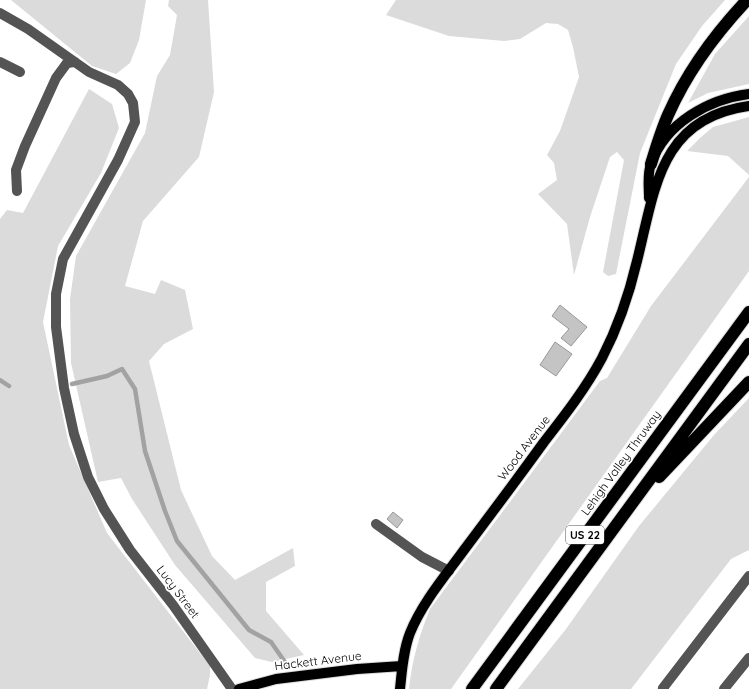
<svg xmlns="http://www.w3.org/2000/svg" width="749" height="689" font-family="Quicksand,sans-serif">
<rect width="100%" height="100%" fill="#fff"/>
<path fill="#dbdbdb" d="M11,0H146L139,40L130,63L116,74L92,66Z
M169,0H208L214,92L199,157L143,221L125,286L155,294L161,280L185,290L193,329L164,344L149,361L181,490L212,556L235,580L293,548L295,566L266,582V611L304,655L272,662L255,658L175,565L132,499L121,478L98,482L71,363L70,299L76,256L145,133L157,76L170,55L177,15L168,6Z
M396,0H725L702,26L676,64L640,153L616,274L608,276L603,272L624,160L617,152L610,157L590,217L574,275L567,224L538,194L557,180L554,163L547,155L560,131L579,77L573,47L568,30L558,24L546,23L520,39L504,41L449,36L386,15Z
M749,16V84L708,93L688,103L715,54Z
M89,89L112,104L119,128L101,173L58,246L43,322L69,445L107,533L210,666V675L207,689H0V219L7,210L23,213Z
M749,117V175L728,156L687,151L700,138L713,127Z
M749,177V271L451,689H409C412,660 419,636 430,609L600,381L607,378L651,306Z
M749,398V550L731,559L631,689H518L566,629L639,526L714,435Z"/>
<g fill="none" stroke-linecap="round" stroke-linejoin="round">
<path stroke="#a2a2a2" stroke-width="4.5" d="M0,380L9,386
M72,384L107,376L122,369L135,389L145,451L165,511L177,541L249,630L271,642L287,665"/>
</g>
<path fill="#c4c4c4" stroke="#989898" d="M560,305L587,327L571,346L561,338L569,329L552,316Z
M555,342L572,354L556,376L540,365Z
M393,512L403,520L397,528L387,519Z"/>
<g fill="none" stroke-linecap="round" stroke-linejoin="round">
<g stroke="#dbdbdb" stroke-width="12">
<path id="major" d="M649,198C649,187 647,174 651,164C665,123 709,99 749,94
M239,689L276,679L357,669L402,666
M400,689C402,671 403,651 410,633C422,603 445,576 464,550C491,514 518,478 544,442C565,415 586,388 602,358C618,327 629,295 637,261C655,190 659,118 749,106"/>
</g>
<g stroke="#dbdbdb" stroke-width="14">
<path id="highway" d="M651,164C656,148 661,131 668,115C687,72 715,34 747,0
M659,477L749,382
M472,689L749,312
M496,689L749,344"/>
</g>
<path stroke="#545454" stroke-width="10" d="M0,13L28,29L89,72L118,85L128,94L133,103L135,122L118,160L63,259L56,294V327L64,388L74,434L88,477L104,509L130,550L173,605L232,689
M0,62L20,72
M17,191L16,170L25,146L56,78L67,63L75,62
M376,524L422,557L449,571
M664,689L663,688L749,576
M724,689L749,658"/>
<use href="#major" stroke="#000" stroke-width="10"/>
<use href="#highway" stroke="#000" stroke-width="12"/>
</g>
<g text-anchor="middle" stroke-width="3.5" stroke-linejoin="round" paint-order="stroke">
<rect fill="#fff" stroke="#4c4c4c" stroke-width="1" x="566" y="526" width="38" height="18" rx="3"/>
<g font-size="11" font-weight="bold" fill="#000">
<text x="585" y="539">US 22</text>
</g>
<g font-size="12" fill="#000" stroke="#fff">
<text transform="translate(524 448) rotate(-53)" y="4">Wood Avenue</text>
<text transform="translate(621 463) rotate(-54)" y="4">Lehigh Valley Thruway</text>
<text transform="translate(178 592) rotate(53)" y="4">Lucy Street</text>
<text transform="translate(318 661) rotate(-7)" y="4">Hackett Avenue</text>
</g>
</g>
</svg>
